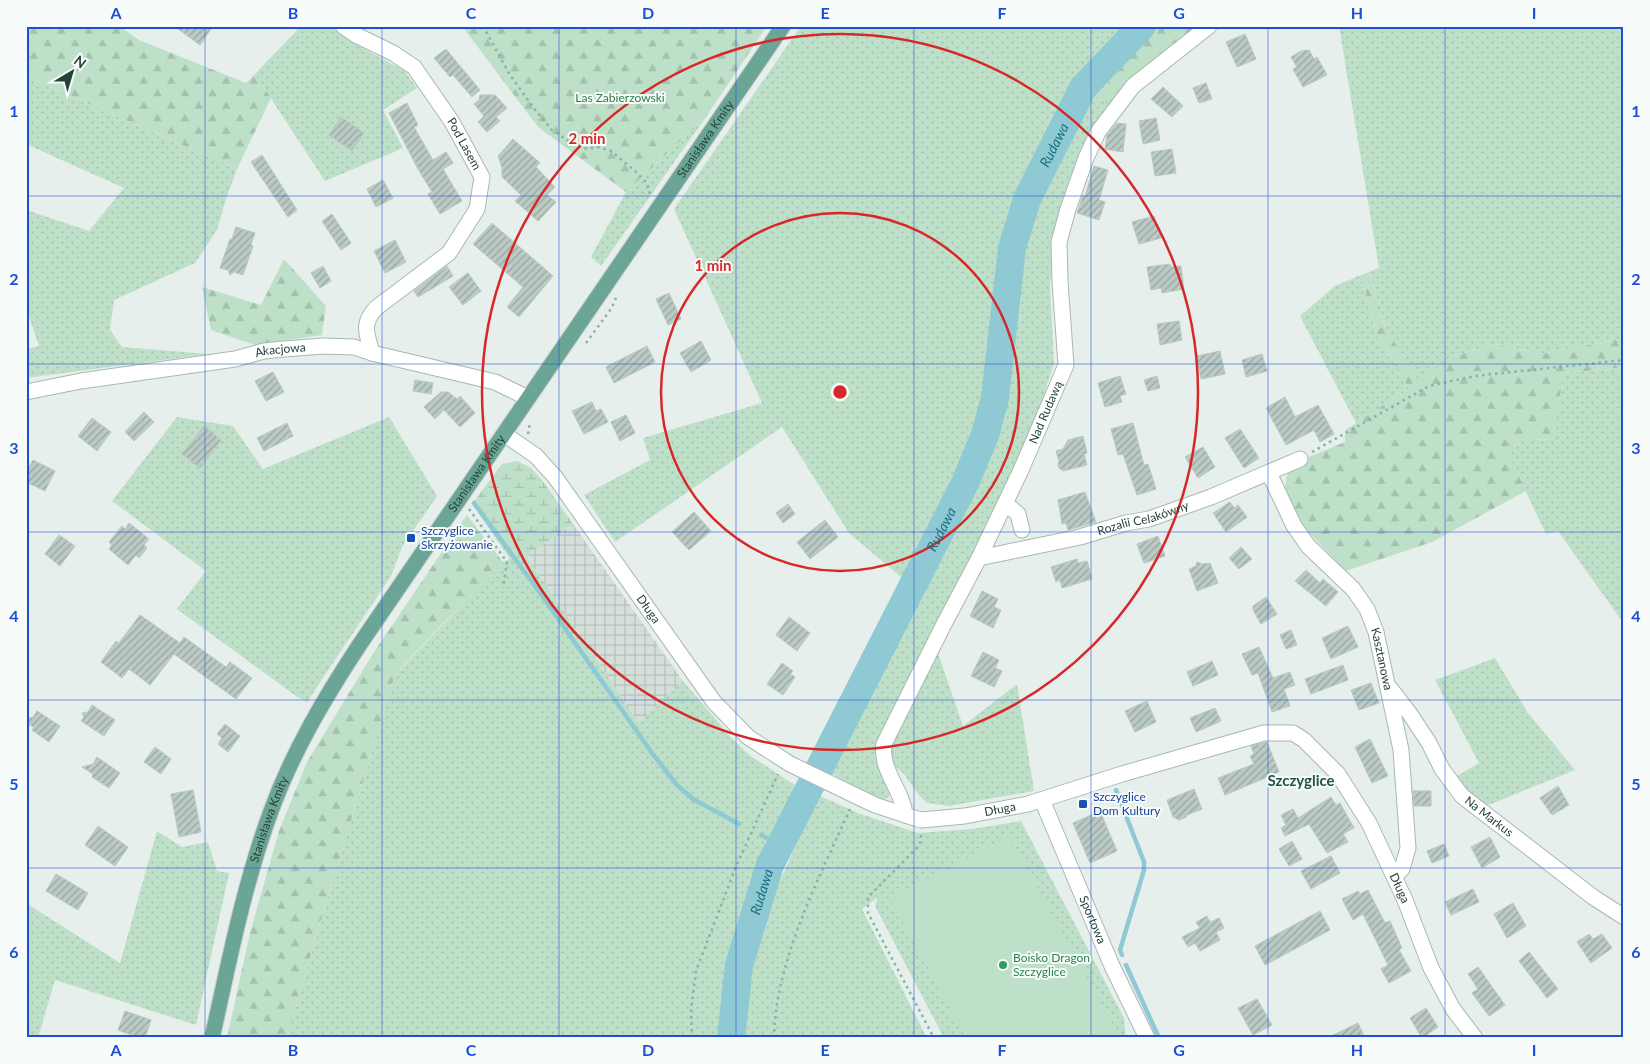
<svg xmlns="http://www.w3.org/2000/svg" width="1650" height="1064" font-family="Lato,sans-serif">
<defs>
<pattern id="industrial-grid" width="8" height="8" patternUnits="userSpaceOnUse" patternTransform="scale(1.25)"><rect width="8" height="8" fill="#d4dfda"/><path d="M0 4h8M4 0v8" fill="none" stroke="#b6c1bc"/></pattern>
<pattern id="grass-dots" width="8" height="8" patternUnits="userSpaceOnUse" patternTransform="scale(1.25)"><rect width="8" height="8" fill="#bfe0c8"/><path d="M2 2h.1M6 6h.1" fill="none" stroke="#a4c1ad" stroke-width="1.8" stroke-linecap="round"/></pattern>
<pattern id="forest-firs" width="22" height="20" patternUnits="userSpaceOnUse" patternTransform="scale(1.25)"><rect width="22" height="20" fill="#bfe0c8"/><path d="M5 1l3.5 6h-7zM16 11l3.5 6h-7z" fill="#a4c1ad"/></pattern>
<pattern id="wetland-marsh" width="20" height="14" patternUnits="userSpaceOnUse" patternTransform="scale(1.25)"><rect width="20" height="14" fill="#bfe0c8"/><path d="M1 5h8M5 5V1M11 12h8M15 12V8" fill="none" stroke="#a4c1ad"/></pattern>
<pattern id="building-hatch" width="6" height="6" patternUnits="userSpaceOnUse" patternTransform="scale(1.25)"><rect width="6" height="6" fill="#bbcac4"/><path d="M-1 1l2-2M0 6l6-6M5 7l2-2" fill="none" stroke="#98a6a0"/></pattern>
</defs>
<rect width="100%" height="100%" fill="#e6efeb"/>
<path fill="url(#industrial-grid)" d="M573,524L683,681L639,723L526,556Z"/>
<path fill="url(#grass-dots)" d="M301,26H334L364,49L405,71L417,88L383,110L403,148L325,181L255,74Z
M801,26H1160L1132,54L1097,97L1109,105L1085,149L1056,237L1050,286L1054,363L1039,411L1006,491L881,738L891,794L886,799H877L811,762L902,578L849,533L782,427L615,542L584,495L650,460L643,438L762,403L674,209Z
M1339,26H1624V52L1622,63L1624,65V340L1620,339L1540,354L1497,344L1455,355L1418,382L1386,328L1369,272L1379,268Z
M26,72L41,83L237,169L226,199L217,230L195,263L114,300L110,330L122,347L208,354L26,378V349L39,346L26,308V210L89,231L124,188L26,144Z
M706,117L601,266L591,257L626,192Z
M1361,275L1376,333L1409,389L1356,423L1300,316L1335,286Z
M1616,368L1624,369V624L1558,531L1546,534L1509,456L1523,439L1552,440L1564,373Z
M177,417L233,426L263,469L389,417L437,496L402,547L391,576L307,702L296,696L177,609L206,571L112,501Z
M526,556L639,723L683,681L729,735L749,755L801,789L761,880L732,958L726,999L724,1038H287L318,930L394,678L405,664L503,562L510,559Z
M937,650L963,726L1017,684L1034,791L949,806L927,803L919,795L903,773L891,763L888,755L892,739Z
M1495,658L1528,713L1575,770L1481,808L1452,779L1479,763L1435,680Z
M818,795L858,813L918,833L972,829L1021,821L1124,1018L1126,1038H944L875,906L878,897L862,909L927,1038H737L740,1003L750,955L769,906Z
M157,831L182,847L208,842L217,871L229,873L196,1025L55,980L38,1038H26V903L120,963Z"/>
<path fill="url(#forest-firs)" d="M26,26H45L55,30L58,26H119L139,40L246,83L255,74L271,98L237,169L41,83L26,72Z
M462,26H767L706,117L626,192L538,127Z
M1160,26H1202L1134,80L1109,105L1097,97L1132,54Z
M284,259L326,306L322,335L255,345L211,330L202,287L261,305Z
M1369,272L1386,328L1418,381L1455,355L1497,344L1540,354L1620,339L1624,340V369L1616,368L1564,373L1552,440L1523,439L1509,456L1526,491L1432,542L1346,571L1301,525L1285,488L1287,475L1292,464L1345,442V430L1409,389L1376,333L1361,275Z
M467,515L503,562L405,663L394,678L318,930L287,1038H227L250,933L279,831L307,762L374,652Z"/>
<path fill="url(#wetland-marsh)" d="M517,461L531,468L542,480L573,524L526,556L510,559L472,504L502,464Z"/>
<path fill="#bfe0c8" d="M1009,836L1117,1033L1108,1038H966L890,898Z"/>
<g fill="none" stroke-linecap="round" stroke-linejoin="round">
<path stroke="#8ec9d4" stroke-width="4.5" d="M474,503L543,597L652,753L677,785L693,799L739,824
M1116,790L1144,862V870L1120,950L1122,955
M761,835L780,845
M1126,965L1159,1038"/>
<path stroke="#8ec9d4" stroke-width="28" id="s1" d="M731,1038L739,965L770,865L965,483L985,435L995,398L1012,248L1027,199L1083,88L1142,26"/>
</g>
<path fill="url(#building-hatch)" stroke="#b8c9c2" d="M174,26H213L200,45Z
M1245,34L1256,59L1237,67L1226,42Z
M446,49L480,90L472,97L453,75L450,77L434,58Z
M1309,50L1314,59L1317,57L1327,75L1303,87L1293,69L1297,67L1291,57L1301,51Z
M1206,83L1212,99L1199,103L1193,88Z
M1163,87L1183,106L1172,117L1151,99Z
M480,95H495L507,108L496,117L500,121L487,132L478,122L484,116L474,104L479,100Z
M407,103L418,125L414,127L433,160L446,152L453,163L443,169L462,201L440,214L428,194L432,192L418,169L389,113Z
M341,117L364,133L352,151L329,135Z
M1156,118L1160,140L1143,144L1139,121Z
M1117,123L1126,124L1123,152L1105,149L1107,135Z
M513,139L540,163L536,167L555,187L547,195L556,202L538,221L515,201L521,195L502,177V168L498,156Z
M1172,149L1176,173L1155,176L1151,152Z
M262,155L297,210L288,217L251,162Z
M1094,166L1108,170L1099,200L1105,202L1099,220L1077,213L1083,195L1085,196Z
M383,180L393,198L376,207L367,189Z
M332,214L351,243L341,250L322,221Z
M1154,216L1161,238L1139,244L1132,222Z
M492,223L553,276L519,317L507,307L523,287L473,244Z
M236,227L255,233L251,245L253,246L243,275L234,272L230,275L228,270L220,268L230,239H232Z
M395,240L406,262L385,273L374,251Z
M1170,264L1171,267L1181,266L1184,289L1162,293L1161,288L1151,290L1147,267Z
M323,266L331,281L320,288L311,273Z
M447,266L453,276L418,297L414,291Z
M468,273L481,291L463,305L449,287Z
M669,293L681,319L668,325L656,299Z
M1179,321L1182,340L1160,345L1157,324Z
M701,341L711,360L691,372L680,353Z
M647,346L655,362L614,383L606,367Z
M1220,351L1225,374L1201,379L1197,356Z
M1262,354L1267,371L1246,377L1242,360Z
M273,372L284,392L266,401L255,381Z
M1120,376L1126,394L1120,396L1122,402L1105,407L1098,383Z
M1157,376L1160,388L1148,391L1144,380Z
M415,380L433,383L431,394L413,391Z
M441,392H448L457,399L460,396L475,413L460,427L444,410L435,419L424,407Z
M1285,397L1295,417L1318,405L1334,434L1320,442L1314,430L1286,445L1266,408Z
M592,402L596,411L601,409L608,422L584,434L572,411Z
M144,412L154,422L134,441L125,432Z
M626,415L635,433L620,441L611,422Z
M92,418L111,432L97,451L78,436Z
M287,423L293,436L264,451L257,438Z
M1133,423L1144,465L1148,464L1156,489L1137,495L1123,454L1118,455L1111,429Z
M204,426L221,440L200,468L182,454Z
M1240,429L1259,458L1244,468L1225,438Z
M1083,436L1087,453L1084,454L1087,465L1063,471L1059,468L1058,464L1059,461L1056,451L1063,449L1068,440Z
M1203,447L1215,467L1198,478L1185,457Z
M33,460L55,471L45,491L26,482V473Z
M1085,492L1096,522L1068,530L1066,523L1062,524L1058,500Z
M1230,502L1234,508L1238,505L1247,517L1226,532L1213,513Z
M788,504L795,514L783,523L776,513Z
M694,512L711,531L689,550L672,532Z
M825,520L838,537L810,559L797,542Z
M129,523L149,539L144,545L147,548L139,558L136,555L128,565L109,549L112,545L109,542L122,526L125,529Z
M59,535L75,546L60,566L45,554Z
M1158,536L1165,556L1144,563L1137,544Z
M1241,547L1252,559L1239,569L1229,558Z
M1077,559L1078,563L1087,561L1092,579L1062,588L1060,580L1056,582L1051,567Z
M1197,562L1202,564L1210,563L1218,583L1197,591L1189,569L1196,566Z
M1306,570L1320,583L1323,579L1338,592L1326,606L1295,581Z
M982,591L998,599L994,607L1001,610L993,628L970,616Z
M1266,597L1277,614L1261,624L1253,610V606Z
M140,615L180,643L184,637L226,667L230,662L252,678L236,699L174,654L150,685L129,669L122,678L101,662L116,641L119,643Z
M789,617L810,633L797,651L776,635Z
M1348,626L1358,647L1331,659L1322,638Z
M1291,630L1297,645L1286,649L1280,635Z
M1259,647L1273,678L1290,672L1295,685L1284,689L1290,706L1272,712L1258,673L1252,675L1242,654Z
M983,652L999,660L995,668L1002,671L994,687L971,676Z
M1212,661L1218,675L1193,686L1187,672Z
M782,663L793,671L790,674L795,677L783,695L767,684Z
M1343,665L1348,680L1311,694L1305,679Z
M1371,683L1379,703L1359,710L1351,690Z
M1147,701L1156,722L1135,732L1125,711Z
M92,705L115,720L104,736L81,721L84,717L82,713L88,712Z
M1215,708L1221,721L1196,732L1190,718Z
M37,711L60,726L49,742L32,730L34,727L26,723V719L33,717Z
M225,724L240,736L228,752L218,744L222,738L217,734Z
M1370,739L1388,776L1372,783L1355,747Z
M1267,742L1279,772L1225,795L1218,778L1254,764L1250,756L1254,754L1251,746Z
M155,747L171,759L161,774L144,762Z
M97,757L120,773L109,788L92,777L93,774L82,767L93,764Z
M1558,786L1569,805L1552,815L1540,798Z
M1194,789L1202,809L1187,815L1186,817L1179,820L1173,817L1167,800Z
M193,790L201,832L179,837L171,794Z
M1413,791H1431V806H1414Z
M1331,797L1336,805L1340,803L1354,828L1343,834L1348,842L1327,853L1309,824L1285,836L1281,828L1286,825L1281,815L1293,809L1298,818Z
M1100,811L1117,851L1090,863L1073,823Z
M98,826L128,847L115,866L85,845Z
M1490,837L1500,857L1482,868L1471,847Z
M1292,841L1302,859L1289,866L1279,849Z
M1444,844L1449,856L1432,863L1427,851Z
M1331,856L1340,873L1311,889L1301,871Z
M56,874L88,893L78,910L46,891Z
M1473,889L1479,902L1451,915L1445,902Z
M1368,890L1385,923L1390,921L1402,948L1399,950L1411,971L1389,983L1381,969L1388,965L1363,914L1353,920L1342,899L1358,891L1360,894Z
M1513,903L1526,926L1507,938L1494,914Z
M1320,911L1330,930L1265,965L1255,946Z
M1207,916L1210,922L1219,918L1224,928L1216,932L1220,940L1200,951L1195,943L1188,947L1182,937L1200,928L1196,922Z
M1589,934L1593,939L1602,934L1612,948L1591,963L1577,942Z
M1529,952L1558,989L1547,998L1519,961Z
M1478,967L1505,1005L1489,1016L1472,993L1478,989L1468,974Z
M1257,999L1272,1025L1253,1035L1238,1008Z
M1426,1008L1438,1027L1422,1038L1410,1018Z
M125,1011L151,1020L145,1038H140L118,1030Z
M1358,1023L1365,1038H1327Z"/>
<g fill="none" stroke-linecap="round" stroke-linejoin="round">
<g stroke="#a8b8b2" stroke-width="17">
<g id="minor">
<path id="s2" d="M343,26L356,35L393,53L414,67L452,122L482,177L477,209L449,253L376,308C361,324 367,334 372,353"/>
<path id="s3" d="M26,392L81,381L235,359L264,351L284,349L323,346L354,347L372,353L495,382L528,398"/>
<path id="s4" d="M504,434L536,456L555,477L714,702L748,737L790,764L875,805L905,815L921,820L965,816L1028,804L1122,774L1264,733H1293L1304,740L1338,774L1369,823L1405,900L1431,968L1453,1009L1475,1038"/>
<path id="s5" d="M1269,473L1294,526L1308,546L1353,589L1367,609L1376,632L1401,750L1408,848L1402,869L1395,876"/>
<path d="M1005,503L1018,514L1022,530"/>
<path id="s6" d="M979,558L1080,537L1126,523L1149,519L1211,497L1300,459"/>
<path id="s7" d="M1390,688L1410,714L1429,743L1442,769L1462,796L1593,897L1624,917"/>
<path id="s8" d="M1042,800L1112,966L1147,1038"/>
<path id="s9" d="M905,815C903,790 880,771 884,744L944,624L979,558L1021,470L1066,365L1060,282L1059,242L1068,209L1086,158L1098,132L1133,86L1209,26"/>
</g>
</g>
<g stroke="#c2cac8" stroke-width="17">
<g id="major">
<path id="s10" d="M212,1038C229,962 244,884 271,811C293,751 325,697 360,644L783,26"/>
</g>
</g>
<path stroke="#86b3a5" stroke-width="2.5" stroke-dasharray="2.5 4" stroke-linecap="butt" d="M483,26L510,75L533,107L552,130L570,142L587,149L598,147L611,151L634,170L647,183L650,194
M586,343L611,309L616,298
M528,434L530,422
M1312,452L1429,386L1475,376L1624,360
M469,509L507,562L503,588
M921,835V841L916,849L868,897V913L934,1038
M692,1038L691,1010L696,971L735,869L778,774
M774,1038C775,962 819,878 850,809"/>
<use href="#minor" stroke="#fff" stroke-width="15"/>
<use href="#major" stroke="#6aa596" stroke-width="15"/>
</g>
<path fill="none" stroke="#1d4ed8" stroke-width="1" stroke-opacity="0.55" d="M205,26V1038M382,26V1038M559,26V1038M736,26V1038M914,26V1038M1091,26V1038M1268,26V1038M1445,26V1038M26,196H1624M26,364H1624M26,532H1624M26,700H1624M26,868H1624"/>
<g fill="none" stroke="#d62828" stroke-width="2.5">
<circle cx="840" cy="392" r="179"/>
<circle cx="840" cy="392" r="358"/>
</g>
<g fill="#1a4fb4" stroke="#f7fbf9" stroke-width="2">
<rect x="406" y="533" width="10" height="10" rx="2.5"/>
<rect x="1078" y="799" width="10" height="10" rx="2.5"/>
</g>
<circle fill="#2e9e5b" stroke="#f7fbf9" stroke-width="2" cx="1003" cy="965" r="5"/>
<g text-anchor="middle" stroke-width="4" stroke-linejoin="round" paint-order="stroke">
<g font-size="12" fill="#2d7a4b" stroke="#f7fbf9">
<text x="620" y="102">Las Zabierzowski</text>
</g>
<g font-size="12" fill="#24423a" stroke="#f7fbf9">
<text dy="4" stroke="none"><textPath href="#s10" startOffset="1036">Stanisława Kmity</textPath></text>
<text dy="4" stroke="none"><textPath href="#s2" startOffset="174">Pod Lasem</textPath></text>
<text dy="4" stroke="none"><textPath href="#s3" startOffset="258">Akacjowa</textPath></text>
<text dy="4" stroke="none"><textPath href="#s9" startOffset="444">Nad Rudawą</textPath></text>
<text dy="4" stroke="none"><textPath href="#s10" startOffset="631">Stanisława Kmity</textPath></text>
<text dy="4" stroke="none"><textPath href="#s6" startOffset="169">Rozalii Celakówny</textPath></text>
<text dy="4" stroke="none"><textPath href="#s4" startOffset="229">Długa</textPath></text>
<text dy="4" stroke="none"><textPath href="#s5" startOffset="222">Kasztanowa</textPath></text>
<text dy="4" stroke="none"><textPath href="#s4" startOffset="664">Długa</textPath></text>
<text dy="4" stroke="none"><textPath href="#s7" startOffset="164">Na Markus</textPath></text>
<text dy="4" stroke="none"><textPath href="#s10" startOffset="226">Stanisława Kmity</textPath></text>
<text dy="4" stroke="none"><textPath href="#s4" startOffset="1159">Długa</textPath></text>
<text dy="4" stroke="none"><textPath href="#s8" startOffset="130">Sportowa</textPath></text>
</g>
<g font-size="12" fill="#164399" stroke="#f7fbf9" text-anchor="start">
<text x="421" y="535">Szczyglice<tspan x="421" dy="14">Skrzyżowanie</tspan></text>
<text x="1093" y="801">Szczyglice<tspan x="1093" dy="14">Dom Kultury</tspan></text>
</g>
<g font-size="12" fill="#27864d" stroke="#f7fbf9" text-anchor="start">
<text x="1013" y="962">Boisko Dragon<tspan x="1013" dy="14">Szczyglice</tspan></text>
</g>
<g font-size="14" font-style="italic" fill="#1c6f80" stroke="#f7fbf9">
<text dy="5" stroke="none"><textPath href="#s1" startOffset="960">Rudawa</textPath></text>
<text dy="5" stroke="none"><textPath href="#s1" startOffset="555">Rudawa</textPath></text>
<text dy="5" stroke="none"><textPath href="#s1" startOffset="150">Rudawa</textPath></text>
</g>
<g font-size="15" font-weight="bold" fill="#1f5548" stroke="#f7fbf9">
<text x="1301" y="786">Szczyglice</text>
</g>
</g>
<circle cx="840" cy="392" r="8" fill="#d62828" stroke="#f7fbf9" stroke-width="2.5"/>
<g font-size="15" text-anchor="middle" font-weight="bold" fill="#d62828" stroke="#f7fbf9" stroke-width="4" stroke-linejoin="round" paint-order="stroke">
<text x="587" y="144">2 min</text>
<text x="713" y="271">1 min</text>
</g>
<rect width="1650" height="1064" fill="none" stroke="#f7fbf9" stroke-width="55"/>
<g transform="translate(72 72) rotate(38)" stroke="#f7fbf9" stroke-width="4" paint-order="stroke">
<path d="M0-4L9 19L0 12L-9 19Z" fill="#24423a"/>
<text y="-8" font-size="14" font-weight="bold" text-anchor="middle" fill="#24423a">N</text>
</g>
<rect x="28" y="28" width="1594" height="1008" fill="none" stroke="#1d4ed8" stroke-width="2"/>
<g font-size="16" text-anchor="middle" font-weight="bold" fill="#1d4ed8">
<text x="116" y="19">A</text>
<text x="293" y="19">B</text>
<text x="471" y="19">C</text>
<text x="648" y="19">D</text>
<text x="825" y="19">E</text>
<text x="1002" y="19">F</text>
<text x="1179" y="19">G</text>
<text x="1357" y="19">H</text>
<text x="1534" y="19">I</text>
<text x="14" y="117">1</text>
<text x="1636" y="117">1</text>
<text x="14" y="285">2</text>
<text x="1636" y="285">2</text>
<text x="14" y="454">3</text>
<text x="1636" y="454">3</text>
<text x="14" y="622">4</text>
<text x="1636" y="622">4</text>
<text x="14" y="790">5</text>
<text x="1636" y="790">5</text>
<text x="14" y="958">6</text>
<text x="1636" y="958">6</text>
<text x="116" y="1056">A</text>
<text x="293" y="1056">B</text>
<text x="471" y="1056">C</text>
<text x="648" y="1056">D</text>
<text x="825" y="1056">E</text>
<text x="1002" y="1056">F</text>
<text x="1179" y="1056">G</text>
<text x="1357" y="1056">H</text>
<text x="1534" y="1056">I</text>
</g>
</svg>
